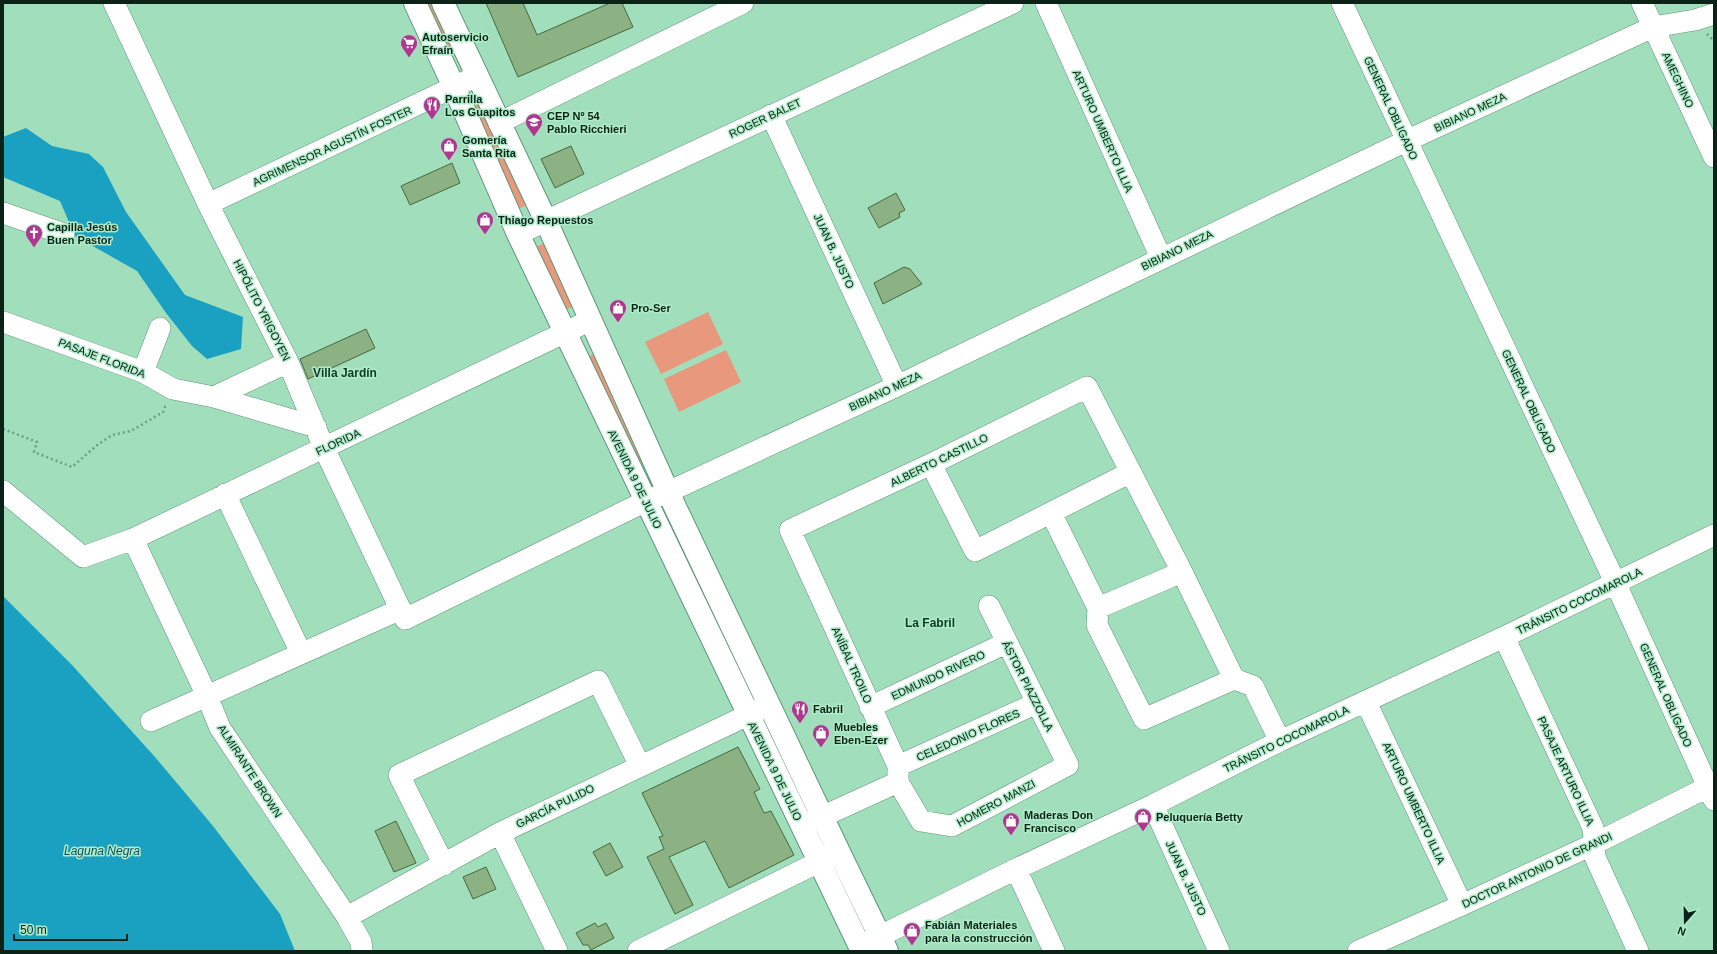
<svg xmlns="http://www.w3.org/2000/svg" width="1717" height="954" font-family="Arial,sans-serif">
<rect width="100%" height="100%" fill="#a1debc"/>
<path fill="#e7987d" d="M424,3H435L457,50L448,54Z
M479,104L527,205L518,209L470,109Z
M545,243L574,306L565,310L535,247Z
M708,312L723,344L661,374L645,342Z
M726,350L741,382L679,412L664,379Z
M596,353L647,460L638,464L588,357Z"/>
<path fill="#1aa1c1" d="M26,128L52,146L89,154L103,167L126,212L185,295L243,317L241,349L207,359L192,346L166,313L137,271L75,236L60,201L3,177V137Z
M3,596L72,665L155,757L213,826L280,914L295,951H3Z"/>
<path fill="#8cb283" stroke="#46693d" d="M486,3H523L537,35L610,3H622L633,27L518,77Z
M571,146L584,174L555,188L541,159Z
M452,163L460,183L410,205L401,186Z
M896,193L905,210L899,213L900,217L879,228L868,208Z
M904,267L910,269L922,284L883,304L874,283Z
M366,329L375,348L308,379L300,359Z
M738,747L760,789L754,792L764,813L771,811L794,855L729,888L705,841L669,857L693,905L675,914L647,857L664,849L659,837L663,836L642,793Z
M396,821L416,863L394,872L375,831Z
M610,843L623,867L606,876L593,852Z
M486,867L496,889L473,899L463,877Z
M595,923L598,927L606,923L614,938L591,950L588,945H583L576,933Z"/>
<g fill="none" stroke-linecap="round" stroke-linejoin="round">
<g stroke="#5d9778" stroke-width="22">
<path id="minor" d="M114,3L208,204L288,362L324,448L405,619L646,501L668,492L897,386L1406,141L1653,27L1695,20L1714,14
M1046,3L1161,258
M1342,3L1615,582L1714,800
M1642,3L1714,157
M771,115L897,386
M499,123L743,3
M208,204L477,76
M3,213L64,234
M518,234L1013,3
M3,322L143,372L173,389L214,397L316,427
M143,372L160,328
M214,397L288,362
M931,464L975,551L1131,472
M3,491L83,557L133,539L591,320
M225,494L301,653
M1051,513L1098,608L1097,625L1144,719L1234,679
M133,539L207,696L220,728L347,917L361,942L362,951
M989,606L1068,765L952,826L921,821L898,782V766L790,530L931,464L1087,387L1182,572L1234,679L1253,686L1280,741
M1098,608L1182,572
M1504,637L1593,828L1595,857L1638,951
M1366,702L1462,905
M870,707L1006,643
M151,721L401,609
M898,766L1037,703
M1153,805L1219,951
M806,824L898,782
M500,833L557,951
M444,865L399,775L598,681L640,766
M1016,869L1054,951
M347,917L500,833L765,707
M864,944L1016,869L1153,805L1280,741L1504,637L1714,535
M638,951L835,854
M1358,951L1462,905L1594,844L1714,784"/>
</g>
<g stroke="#5d9778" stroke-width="24">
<path id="major" d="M415,3L454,87L518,234L862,951
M443,3L546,221L668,492L839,852L887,951"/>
</g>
<path stroke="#6e9f84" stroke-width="2.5" stroke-dasharray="2 3" stroke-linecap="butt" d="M1707,34L1714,41
M3,429L37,442L34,452L72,467L96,446L112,435L131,431L163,412L166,404"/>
<use href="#minor" stroke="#fff" stroke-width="21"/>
<use href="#major" stroke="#fff" stroke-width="22"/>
</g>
<defs>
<g id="supermarket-pin" transform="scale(0.9)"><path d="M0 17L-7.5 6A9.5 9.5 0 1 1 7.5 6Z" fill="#ae3890" stroke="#aeebc8"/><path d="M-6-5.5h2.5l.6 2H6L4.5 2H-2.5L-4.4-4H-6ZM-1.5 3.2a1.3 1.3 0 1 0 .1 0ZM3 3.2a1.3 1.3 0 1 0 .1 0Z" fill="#fff"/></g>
<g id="restaurant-pin" transform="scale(0.9)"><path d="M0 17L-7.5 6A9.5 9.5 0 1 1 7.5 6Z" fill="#ae3890" stroke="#aeebc8"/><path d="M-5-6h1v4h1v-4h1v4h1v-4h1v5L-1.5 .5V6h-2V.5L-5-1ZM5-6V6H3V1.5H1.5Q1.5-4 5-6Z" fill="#fff"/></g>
<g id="university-pin" transform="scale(0.9)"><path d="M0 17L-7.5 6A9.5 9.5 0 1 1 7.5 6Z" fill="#ae3890" stroke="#aeebc8"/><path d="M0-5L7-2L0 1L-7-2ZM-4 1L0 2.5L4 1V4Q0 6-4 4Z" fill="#fff"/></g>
<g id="shop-pin" transform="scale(0.9)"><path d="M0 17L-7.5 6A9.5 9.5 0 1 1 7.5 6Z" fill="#ae3890" stroke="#aeebc8"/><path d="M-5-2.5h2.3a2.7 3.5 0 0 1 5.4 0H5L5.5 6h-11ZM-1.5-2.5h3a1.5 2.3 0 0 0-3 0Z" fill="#fff"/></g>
<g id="church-pin" transform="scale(0.9)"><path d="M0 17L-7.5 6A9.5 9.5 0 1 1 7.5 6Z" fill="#ae3890" stroke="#aeebc8"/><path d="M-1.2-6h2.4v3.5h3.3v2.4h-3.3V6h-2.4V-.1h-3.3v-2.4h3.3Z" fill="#fff"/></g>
</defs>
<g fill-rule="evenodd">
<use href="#supermarket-pin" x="409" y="43"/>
<use href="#restaurant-pin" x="432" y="105"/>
<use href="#university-pin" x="534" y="122"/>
<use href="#shop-pin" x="449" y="146"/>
<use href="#shop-pin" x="485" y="220"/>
<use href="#church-pin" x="34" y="233"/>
<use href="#shop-pin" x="618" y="308"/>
<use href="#restaurant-pin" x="800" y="709"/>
<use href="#shop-pin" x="821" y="733"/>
<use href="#shop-pin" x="1143" y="817"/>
<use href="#shop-pin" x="1011" y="821"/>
<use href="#shop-pin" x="912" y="931"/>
</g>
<g text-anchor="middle" stroke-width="3" stroke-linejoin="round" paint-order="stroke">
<g font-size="11" font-weight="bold" fill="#0b2317" stroke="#aeebc8" text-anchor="start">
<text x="422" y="41">Autoservicio<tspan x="422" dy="13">Efraín</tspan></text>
<text x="445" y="103">Parrilla<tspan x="445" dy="13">Los Guapitos</tspan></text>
<text x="547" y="120">CEP Nº 54<tspan x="547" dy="13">Pablo Ricchieri</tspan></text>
<text x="462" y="144">Gomería<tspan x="462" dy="13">Santa Rita</tspan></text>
<text x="498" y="224">Thiago Repuestos</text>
<text x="47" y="231">Capilla Jesús<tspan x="47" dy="13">Buen Pastor</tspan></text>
<text x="631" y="312">Pro-Ser</text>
<text x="813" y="713">Fabril</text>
<text x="834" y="731">Muebles<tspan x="834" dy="13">Eben-Ezer</tspan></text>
<text x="1024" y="819">Maderas Don<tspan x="1024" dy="13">Francisco</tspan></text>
<text x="1156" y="821">Peluquería Betty</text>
<text x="925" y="929">Fabián Materiales<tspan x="925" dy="13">para la construcción</tspan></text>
</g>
<g font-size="11" fill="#0b2317" stroke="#aeebc8">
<text transform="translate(1678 80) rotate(65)" y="4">AMEGHINO</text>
<text transform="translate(1391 108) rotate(65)" y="4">GENERAL OBLIGADO</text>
<text transform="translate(1470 112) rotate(-25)" y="4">BIBIANO MEZA</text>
<text transform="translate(765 118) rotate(-25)" y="4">ROGER BALET</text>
<text transform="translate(1103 131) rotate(66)" y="4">ARTURO UMBERTO ILLIA</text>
<text transform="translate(332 146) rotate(-25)" y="4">AGRIMENSOR AGUSTÍN FOSTER</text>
<text transform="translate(1177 250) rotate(-26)" y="4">BIBIANO MEZA</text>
<text transform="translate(834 251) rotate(65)" y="4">JUAN B. JUSTO</text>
<text transform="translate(262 310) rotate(63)" y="4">HIPÓLITO YRIGOYEN</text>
<text transform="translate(102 358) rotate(21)" y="4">PASAJE FLORIDA</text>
<text transform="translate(885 391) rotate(-25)" y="4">BIBIANO MEZA</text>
<text transform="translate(1529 401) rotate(65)" y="4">GENERAL OBLIGADO</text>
<text transform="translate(338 442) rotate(-25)" y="4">FLORIDA</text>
<text transform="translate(939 460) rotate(-26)" y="4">ALBERTO CASTILLO</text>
<text transform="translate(635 479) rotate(64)" y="4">AVENIDA 9 DE JULIO</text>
<text transform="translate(1579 601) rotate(-26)" y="4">TRÁNSITO COCOMAROLA</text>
<text transform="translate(852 665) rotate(66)" y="4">ANÍBAL TROILO</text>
<text transform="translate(938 675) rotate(-25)" y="4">EDMUNDO RIVERO</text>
<text transform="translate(1028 686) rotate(63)" y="4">ÁSTOR PIAZZOLLA</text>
<text transform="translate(1666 695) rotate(66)" y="4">GENERAL OBLIGADO</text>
<text transform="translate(968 735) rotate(-24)" y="4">CELEDONIO FLORES</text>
<text transform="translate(1286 739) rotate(-26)" y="4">TRÁNSITO COCOMAROLA</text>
<text transform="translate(250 771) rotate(57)" y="4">ALMIRANTE BROWN</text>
<text transform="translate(775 771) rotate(64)" y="4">AVENIDA 9 DE JULIO</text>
<text transform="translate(1566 771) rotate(65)" y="4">PASAJE ARTURO ILLIA</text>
<text transform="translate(996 803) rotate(-28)" y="4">HOMERO MANZI</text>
<text transform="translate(1414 803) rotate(65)" y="4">ARTURO UMBERTO ILLIA</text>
<text transform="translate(555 806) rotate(-26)" y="4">GARCÍA PULIDO</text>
<text transform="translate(1537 870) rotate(-25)" y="4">DOCTOR ANTONIO DE GRANDI</text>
<text transform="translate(1186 878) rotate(65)" y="4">JUAN B. JUSTO</text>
</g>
<g font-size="12" font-weight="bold" fill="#0c3a25" stroke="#aeebc8">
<text x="345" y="377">Villa Jardín</text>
<text x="930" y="627">La Fabril</text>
</g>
<g font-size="12" font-style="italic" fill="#0b5162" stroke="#aeebc8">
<text x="102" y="855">Laguna Negra</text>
</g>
</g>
<rect width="1717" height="954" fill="none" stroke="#0b2317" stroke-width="8"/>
<g transform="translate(1685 922) rotate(200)" stroke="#aeebc8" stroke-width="3" paint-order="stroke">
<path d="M0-3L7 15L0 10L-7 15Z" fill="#0b2317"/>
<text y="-6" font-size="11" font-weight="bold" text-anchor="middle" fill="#0b2317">N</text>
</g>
<path d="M14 934v6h113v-6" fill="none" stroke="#0b2317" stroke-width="2"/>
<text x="20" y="934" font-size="12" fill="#0b2317" stroke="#aeebc8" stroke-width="3" paint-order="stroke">50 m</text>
</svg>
